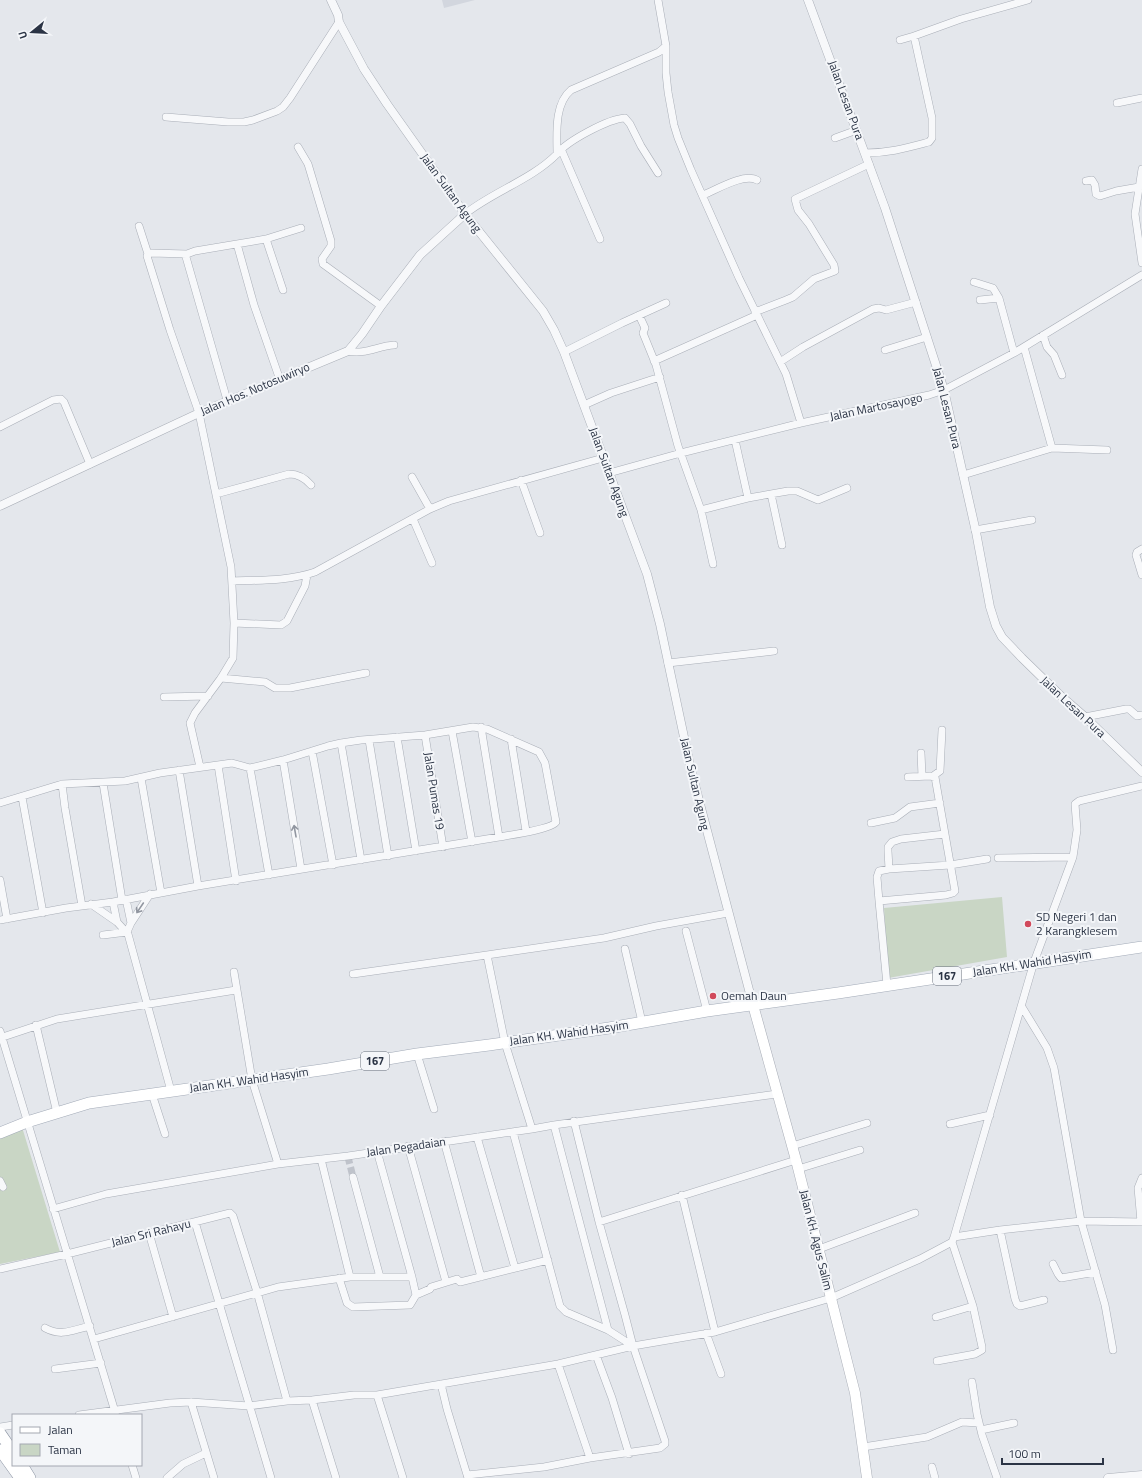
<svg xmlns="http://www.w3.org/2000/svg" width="1142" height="1478" font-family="'Titillium Web',sans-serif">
<rect width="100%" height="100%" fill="#e4e7ec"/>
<path fill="#d2d6de" d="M442,0H475L444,8Z"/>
<path fill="#c9d6c5" d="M1002,897L1007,957L888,978L884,908Z
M22,1127L60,1252L0,1264V1136Z"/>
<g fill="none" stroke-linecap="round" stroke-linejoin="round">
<path stroke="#bfc3cb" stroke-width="7" stroke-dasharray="7 3.5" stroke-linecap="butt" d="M348,1157L353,1177"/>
<g stroke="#a9aeb7" stroke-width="8">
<path id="minor" d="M914,36L961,19L1028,0
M666,46V73L668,92L674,125L678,138L691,170L739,278L786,374L801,423
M1117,103L1142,98
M166,117L228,122H244L253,120L277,111L283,107L290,98L339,22
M835,138L857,130
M298,147L308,164L331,241V246L322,259L323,264L381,306
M561,149L600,239
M865,153C889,153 906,148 929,142L932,138V118L914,36L900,40
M557,154C567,141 608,119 625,118L630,124L641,146L658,173
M1142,169L1135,214L1142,263
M1086,181L1092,180L1095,185L1096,194L1100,196L1116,191L1139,187
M703,195C716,190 743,173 757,180
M465,214C494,191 531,180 557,154C557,134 554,104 571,90L659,52L666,46L658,0
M139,226L148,254
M266,239L283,290
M237,244L254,305L280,380
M187,254L151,253L148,254L147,256L170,330L199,413L231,567L234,623L233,658L221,678L195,713L190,723L200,767
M974,282L993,288L999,298
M980,300L999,298L1014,353
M755,312L786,300L793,297L814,279L835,271L834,265L809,224L798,210L795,199L869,164
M639,315L645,328L643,333L656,365L678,446L701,510L713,564
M1043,335L1047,347L1054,355L1062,375
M1024,347L1052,448L1107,450
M885,350L927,337
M348,351C364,355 378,346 394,345
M564,352L622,323L666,303
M654,361L757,315
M780,362L803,347L873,309L879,308L886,310L916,302
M227,400L186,257L187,254L195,251L266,239L301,228
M584,405L611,393L660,377
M0,427L53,400L61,399L64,402L90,464
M735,440L748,498
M609,473L681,453L801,423L929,395L944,390L1014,353L1142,275
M963,475L1052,448
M412,477L430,509
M521,480L540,533
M216,494L289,474C298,474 305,478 311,485
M771,494L782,545
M701,510L748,498L788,491H797L818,500L847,488
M413,519L432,563
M975,530L1032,520
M1142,549L1137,552L1136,555L1142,575
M232,581C259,580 289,581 315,572L430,509L449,501L603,458
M234,623L281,625L287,621L305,586L307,575
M668,663L774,651
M221,678L265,682L275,688H290L366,673
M164,697L208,696
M1085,717L1126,709H1129L1137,716L1142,715
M481,727L499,837
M452,731L472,842
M425,735L443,847
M397,737L416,851
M511,739L526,831
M369,740L388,856
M341,743L361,860
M312,751L333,865
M921,753L922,776
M283,760L301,869
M218,765L236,881
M250,768L269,875
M179,770L198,886
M933,776L940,771L942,730
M141,778L161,893
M103,783L122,900
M62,784L65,808L82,906
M22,797L43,913
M0,803L62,784L125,781L160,773L232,763L250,768L283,760L328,746L341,743L361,740L425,735L473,727L487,729L539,752L545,763L556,822C552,829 510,835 499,837L198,886L113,902L66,908L0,920
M871,823L895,818L910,807L940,803
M998,858L1073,857
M889,869L888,851V847L892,842L901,839L945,834
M0,880L7,919
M126,899L131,923L127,932
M879,901L877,877L879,871L889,869L950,865L987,859
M113,902L117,922L128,934L171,1091
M91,904L117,922
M131,923L150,894
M686,931L707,1011
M103,935L127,932
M625,949L642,1022
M487,955L604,938L656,926L728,913
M234,972L252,1080L278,1164L348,1156L532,1129L505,1043L487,955L353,974
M887,985L879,901L946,895L953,893L955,891L935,777L930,776L908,777
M1022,1007L1047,1048L1054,1068L1081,1221L1105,1305L1113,1350
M36,1025L57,1113
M0,1031L116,1415
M0,1038L57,1019L236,990
M417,1054L434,1109
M152,1094L165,1134
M950,1124L990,1115
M554,1125L777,1094
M532,1129L554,1125L608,1330
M513,1132L560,1306L566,1312L608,1330L633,1346
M477,1137L515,1268
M444,1141L481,1277
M408,1146L446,1282
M792,1146L867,1123
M377,1151L412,1277
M321,1159L350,1277
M798,1169L860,1150
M353,1177L380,1277
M0,1181L3,1187
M682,1195L715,1332
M53,1209L106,1194L278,1164
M195,1222L271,1478
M599,1222L796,1160
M1141,1222L1138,1188L1142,1178
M1000,1230L1015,1299L1017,1304L1020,1306L1044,1300
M149,1233L173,1317
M954,1237L1034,962L1073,857L1077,830L1075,804L1079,801L1142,786
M819,1249L915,1213
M1053,1264L1058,1274L1061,1278L1096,1272
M0,1269L67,1254L230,1213L233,1216L257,1292L287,1401
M339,1278L347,1303L353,1307L410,1305L416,1295
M936,1317L973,1306
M45,1328C62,1337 72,1330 90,1326
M706,1333L721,1374
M94,1339L278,1287L350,1277H412L416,1295L430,1289L431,1287L457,1279L460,1282L548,1260
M596,1355L612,1398L629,1454
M937,1361L975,1354L982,1350V1347L973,1306L952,1242
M558,1364L590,1458
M55,1369L101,1363
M972,1382L977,1414L982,1435L997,1478
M441,1384L447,1409L468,1478
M377,1395L403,1478
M312,1400L336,1478
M191,1402L214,1478
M79,1415L170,1403L191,1402L249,1406L287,1401L312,1400L354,1395H377L558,1364L633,1346L715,1332L831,1298L920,1259L952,1242L954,1237L1000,1230L1081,1221L1142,1222
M0,1427L13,1425
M981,1430L1014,1423
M863,1447L927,1437L962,1422L979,1423
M132,1465L136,1478
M932,1467L935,1478
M467,1475L544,1467L590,1458L660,1448L665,1444V1441L633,1346L625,1315L599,1222L574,1121
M167,1478L183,1464L206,1453"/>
</g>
<g stroke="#a9aeb7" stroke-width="9">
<path id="tertiary" d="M331,0L338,15L339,22L364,69L387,104L465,214L543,311L554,330L564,352L647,574L660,624L691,770L753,1005
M808,0L885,208L944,390L976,532L990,607L996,626L1002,637L1022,658L1062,697L1085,717L1142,772
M0,506L199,413L348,351L362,334L381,306L420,255L465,214
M1108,1478L1142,1475"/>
</g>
<g stroke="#a9aeb7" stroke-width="11">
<path id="secondary" d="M753,1005L796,1160L855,1393L867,1478"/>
</g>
<g stroke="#a3abb8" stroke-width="12">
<path id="primary" d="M0,1133L27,1122L89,1103L328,1069L417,1054L489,1045L609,1028L707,1011L838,993L1142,947"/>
</g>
<g stroke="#8b94a3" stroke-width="12">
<path id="trunk" d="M0,1433L13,1452
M0,1450L20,1478
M22,1465L30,1478"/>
</g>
<use href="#minor" stroke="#f7f8fa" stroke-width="7"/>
<use href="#tertiary" stroke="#f7f8fa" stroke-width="8"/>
<use href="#secondary" stroke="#fff" stroke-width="10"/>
<use href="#primary" stroke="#fff" stroke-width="11"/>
<use href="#trunk" stroke="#fff" stroke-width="11"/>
</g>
<defs><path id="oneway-shaft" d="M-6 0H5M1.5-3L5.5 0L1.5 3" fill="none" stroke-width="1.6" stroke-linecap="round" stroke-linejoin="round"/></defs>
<g stroke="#9196a0">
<use href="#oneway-shaft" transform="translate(295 831) rotate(-100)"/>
<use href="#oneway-shaft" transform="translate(140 908) rotate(124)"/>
</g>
<g fill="#d1495b" stroke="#f4f6f9" stroke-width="1.5">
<circle cx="1028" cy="924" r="4"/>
<circle cx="713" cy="996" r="4"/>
</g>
<g text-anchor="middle" stroke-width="4" stroke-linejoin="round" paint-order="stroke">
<g fill="#f4f6f9" stroke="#676e7b" stroke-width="1">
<rect x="933" y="967" width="28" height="18" rx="3"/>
<rect x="361" y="1052" width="28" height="18" rx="3"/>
</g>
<g font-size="11" font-weight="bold" fill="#2b3445">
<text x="947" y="980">167</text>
<text x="375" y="1065">167</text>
</g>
<g font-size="12" fill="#2b3445" stroke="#f4f6f9">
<text transform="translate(846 100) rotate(70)" y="4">Jalan Lesan Pura</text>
<text transform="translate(451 193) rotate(54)" y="4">Jalan Sultan Agung</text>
<text transform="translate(255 389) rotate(-23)" y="4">Jalan Hos. Notosuwiryo</text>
<text transform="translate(876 407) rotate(-12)" y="4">Jalan Martosayogo</text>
<text transform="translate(947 408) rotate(76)" y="4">Jalan Lesan Pura</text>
<text transform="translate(609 472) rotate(70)" y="4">Jalan Sultan Agung</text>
<text transform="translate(1073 707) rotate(43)" y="4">Jalan Lesan Pura</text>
<text transform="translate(695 784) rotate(77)" y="4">Jalan Sultan Agung</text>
<text transform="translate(434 791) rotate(81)" y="4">Jalan Pumas 19</text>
<text transform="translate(1032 963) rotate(-9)" y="4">Jalan KH. Wahid Hasyim</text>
<text transform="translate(569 1033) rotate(-8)" y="4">Jalan KH. Wahid Hasyim</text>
<text transform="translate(249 1080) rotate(-8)" y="4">Jalan KH. Wahid Hasyim</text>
<text transform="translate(406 1147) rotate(-8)" y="4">Jalan Pegadaian</text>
<text transform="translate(151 1233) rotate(-14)" y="4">Jalan Sri Rahayu</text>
<text transform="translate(816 1240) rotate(76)" y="4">Jalan KH. Agus Salim</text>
</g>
<g font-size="12" fill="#2b3445" stroke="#f4f6f9" text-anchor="start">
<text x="1036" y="921">SD Negeri 1 dan<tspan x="1036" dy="14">2 Karangklesem</tspan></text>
<text x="721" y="1000">Oemah Daun</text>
</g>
</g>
<rect x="12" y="1414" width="130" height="52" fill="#f4f6f9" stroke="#a4a8b1"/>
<rect x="20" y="1427" width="20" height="6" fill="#ffffff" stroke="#a4a8b1"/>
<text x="48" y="1434" font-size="12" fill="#2b3445">Jalan</text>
<rect x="20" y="1444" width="20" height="12" fill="#c9d6c5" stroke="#a4a8b1"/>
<text x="48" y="1454" font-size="12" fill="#2b3445">Taman</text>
<g transform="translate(32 32) rotate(252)" stroke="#f4f6f9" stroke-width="3" paint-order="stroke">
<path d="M0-3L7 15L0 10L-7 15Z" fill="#2b3445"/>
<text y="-6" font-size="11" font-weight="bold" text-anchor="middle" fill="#2b3445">U</text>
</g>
<path d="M1002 1458v6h101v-6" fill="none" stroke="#2b3445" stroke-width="2"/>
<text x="1008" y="1458" font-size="12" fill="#2b3445" stroke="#f4f6f9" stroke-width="3" paint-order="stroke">100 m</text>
</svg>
